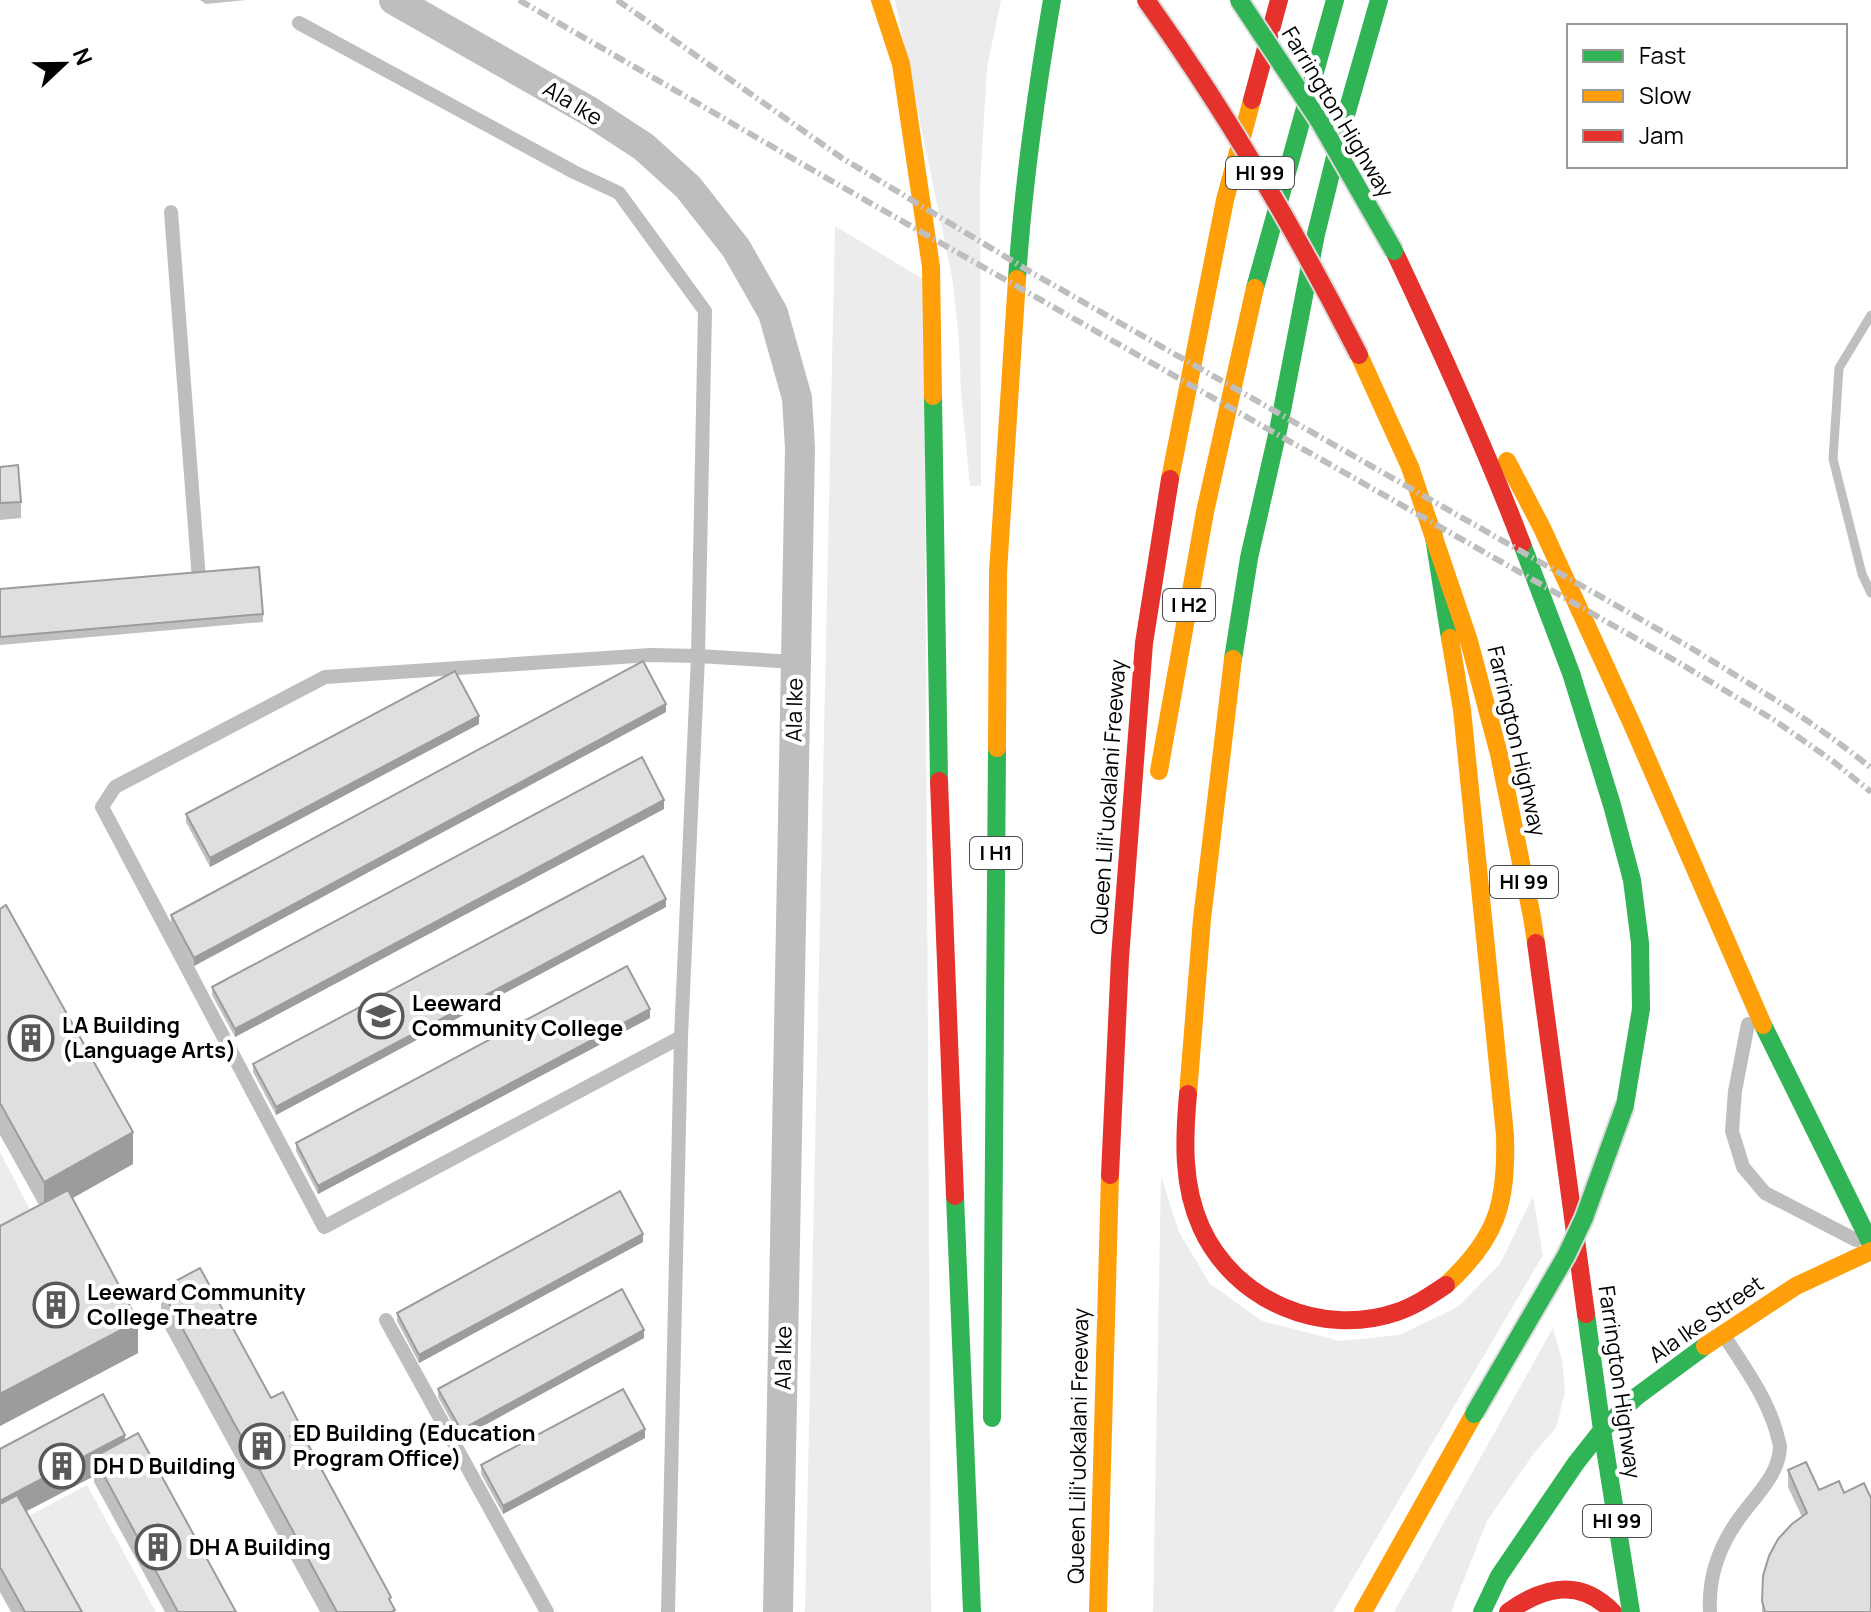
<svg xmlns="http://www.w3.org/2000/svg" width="1871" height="1612" font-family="Manrope,sans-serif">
<rect width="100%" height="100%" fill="#fff"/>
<path fill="#ececec" d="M895,0H1001L987,68L980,184L981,486H970L961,392L959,340L952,277Z
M835,226L926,281L925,491L931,1612H805Z
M0,1152L39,1227L0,1247Z
M1161,1176L1179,1232L1210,1284L1262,1321L1340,1341L1399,1335L1458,1307L1500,1264L1533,1196L1543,1255L1333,1612H1153Z
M1553,1328L1562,1360L1565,1392L1556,1428L1534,1453L1487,1521L1451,1612H1394Z
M87,1485L156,1612H76L25,1518Z"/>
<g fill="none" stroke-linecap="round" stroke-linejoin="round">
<path stroke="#bfbfbf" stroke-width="9" d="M1871,315L1839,368L1833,459L1862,574L1871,593"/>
<path stroke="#bebebe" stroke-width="14" d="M299,23L574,172L619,193L705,311L698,656L681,1037L668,1612
M171,212L199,580
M1748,1024L1735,1091L1732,1131L1743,1167L1765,1193L1856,1240
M681,1037L324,1227L102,807L115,787L325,677L650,655L698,656L795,662
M386,1320L547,1612
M1710,1612C1708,1579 1719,1547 1738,1520C1753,1498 1780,1475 1780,1446C1780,1445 1777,1435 1777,1434C1767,1398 1745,1368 1725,1337"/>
<path stroke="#bebebe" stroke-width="30" d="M394,0L589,111L644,147L688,187L736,248L773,313L797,398L800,448L778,1612"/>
<path stroke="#30b455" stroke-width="18" d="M1017,279C1023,186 1036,93 1052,0
M1255,288L1335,0
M933,396L939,781
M1433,531L1450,638
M1522,544L1571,673L1612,805L1632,880L1640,943L1641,1009L1625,1105
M1233,659L1249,558L1279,426L1316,234L1342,129L1379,0
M1763,1025L1871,1244
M955,1196L972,1612
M1586,1314L1602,1430L1631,1612
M992,1418L997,748
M1482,1612L1499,1576L1576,1463L1602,1430L1636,1397L1705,1346"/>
<path stroke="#ff9f0a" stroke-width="18" d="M880,0L901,64L931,267L933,396
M1359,355L1410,467L1469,641L1499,754L1532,917L1536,943
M1507,461L1542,528L1632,724L1763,1025
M1170,479L1225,200L1252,100
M997,748L998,572L1017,279
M1159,771L1205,512L1255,288
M1188,1094L1202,919L1233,659
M1446,1285C1497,1238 1507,1204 1505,1135L1462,710L1450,638
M1705,1346L1796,1286L1871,1251
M1098,1612L1110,1175
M1363,1612L1474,1414"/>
<path stroke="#e5322d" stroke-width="18" d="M1252,100L1279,0
M1394,251C1440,348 1484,444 1522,544
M939,781L955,1196
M1536,943L1586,1314
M1188,1094C1184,1139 1182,1185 1201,1227C1234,1301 1322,1338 1397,1312C1415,1306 1431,1295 1446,1285
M1110,1175L1120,958L1144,643L1170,479
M1508,1612C1544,1586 1580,1578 1613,1612"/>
<path stroke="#bebebe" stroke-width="6" stroke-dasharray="12 4 2 4" stroke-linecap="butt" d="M519,0L830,180L1681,664L1774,720L1834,762L1871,792
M617,0L842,158L1034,274L1691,648C1753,686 1815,722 1871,768"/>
<g stroke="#dbdbdb" stroke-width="22" stroke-linecap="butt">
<path id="fast-bridge" d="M1239,0L1320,122L1394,251
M1474,1414L1566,1256L1584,1218L1625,1105"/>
</g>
<g stroke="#dbdbdb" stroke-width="22" stroke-linecap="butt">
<path id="jam-bridge" d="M1146,0C1227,113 1296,231 1359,355"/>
</g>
<use href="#fast-bridge" stroke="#30b455" stroke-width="18"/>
<use href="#jam-bridge" stroke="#e5322d" stroke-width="18"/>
</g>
<path fill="#c0c0c0" d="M200,0H246L206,4Z
M0,467L21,502V518L0,520Z
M0,589L263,614V622L0,645Z
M666,712L194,966L171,924V915Z
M479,724L210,867L186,822V814Z
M664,809L235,1037L212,995V987Z
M666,907L276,1115L253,1072V1064Z
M0,909L133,1164L73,1198L138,1353L0,1426V1226L39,1205L0,1135Z
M650,1018L318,1194L296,1151V1143Z
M643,1242L419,1363L397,1321V1313Z
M161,1289L271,1398L302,1438L391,1603L395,1612H320L161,1321Z
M644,1338L461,1438L438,1397V1389Z
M645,1438L503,1514L481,1474V1465Z
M125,1440L236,1612H165L94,1482V1476L26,1511L82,1612H11L0,1592V1449Z
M1788,1470L1871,1612H1762L1763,1576L1802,1517L1788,1487Z"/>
<path fill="#9c9c9c" d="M666,704V712L194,966V958Z
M479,716V724L210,867V858Z
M664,800V809L235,1037V1029Z
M666,899V907L276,1115V1107Z
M650,1009V1018L318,1194V1186Z
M133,1132V1164L44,1214V1182Z
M643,1234V1242L419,1363V1355Z
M138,1321V1353L0,1426V1394Z
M644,1330V1338L461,1438V1430Z
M302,1429V1461L290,1436Z
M645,1429V1438L503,1514V1506Z
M125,1435V1459L94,1457V1476L0,1525V1501Z"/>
<path fill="#dfdfdf" stroke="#9c9c9c" stroke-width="2" d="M18,465L21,502L0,503V467Z
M259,567L263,614L0,637V589Z
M643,661L666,704L194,958L171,915Z
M455,671L479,716L210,858L186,814Z
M642,757L664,800L235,1029L212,987Z
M643,856L666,899L276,1107L253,1064Z
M6,905L133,1132L44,1182L0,1103V909Z
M627,966L650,1009L318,1186L296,1143Z
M68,1190L138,1321L0,1394V1226Z
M620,1191L643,1234L419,1355L397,1313Z
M200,1268L271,1398L283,1392L302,1429L290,1436L294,1443L304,1437L391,1597L389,1599L395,1610L391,1612H337L161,1289Z
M622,1289L644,1330L461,1430L438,1389Z
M623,1389L645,1429L503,1506L481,1465Z
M103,1394L125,1435L0,1501V1449Z
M138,1433L236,1612H178L94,1457Z
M1806,1462L1819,1490L1839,1481L1844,1493L1864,1483L1871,1498V1612H1765L1762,1601L1763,1576L1769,1556L1778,1539L1792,1524L1807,1513L1788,1470Z
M17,1495L82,1612H25L0,1567V1504Z"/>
<defs>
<g id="university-ring" transform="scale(2.3)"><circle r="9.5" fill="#fff" stroke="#595959" stroke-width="1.5"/><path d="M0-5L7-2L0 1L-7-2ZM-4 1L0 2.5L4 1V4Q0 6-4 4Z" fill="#595959"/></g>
<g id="building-ring" transform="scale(2.3)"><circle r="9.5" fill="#fff" stroke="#595959" stroke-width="1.5"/><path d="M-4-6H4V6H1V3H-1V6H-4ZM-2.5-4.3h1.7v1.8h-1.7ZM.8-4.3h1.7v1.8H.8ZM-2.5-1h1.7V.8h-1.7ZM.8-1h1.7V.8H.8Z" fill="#595959"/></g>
</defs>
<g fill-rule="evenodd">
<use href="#university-ring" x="381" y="1016"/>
<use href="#building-ring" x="31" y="1038"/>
<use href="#building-ring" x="56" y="1305"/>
<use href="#building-ring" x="262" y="1446"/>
<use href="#building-ring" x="62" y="1466"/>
<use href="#building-ring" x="158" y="1547"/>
</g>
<g text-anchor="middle" stroke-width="8" stroke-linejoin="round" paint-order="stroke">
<g fill="#fff" stroke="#4c4c4c" stroke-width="2">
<rect x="1226" y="157" width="68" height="32" rx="6"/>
<rect x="1163" y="589" width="52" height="32" rx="6"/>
<rect x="970" y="837" width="52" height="32" rx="6"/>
<rect x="1490" y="866" width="68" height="32" rx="6"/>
<rect x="1583" y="1505" width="68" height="32" rx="6"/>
</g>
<g font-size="20" font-weight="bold" fill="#000">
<text x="1260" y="180">HI 99</text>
<text x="1189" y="612">I H2</text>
<text x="996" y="860">I H1</text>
<text x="1524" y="889">HI 99</text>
<text x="1617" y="1528">HI 99</text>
</g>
<g font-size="22" fill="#000" stroke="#fff">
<text transform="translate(573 103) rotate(31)" y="8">Ala Ike</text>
<text transform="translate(1338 112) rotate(59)" y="8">Farrington Highway</text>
<text transform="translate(794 710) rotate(-89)" y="8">Ala Ike</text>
<text transform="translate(1517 741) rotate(77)" y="8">Farrington Highway</text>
<text transform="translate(1108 797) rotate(-86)" y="8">Queen Liliʻuokalani Freeway</text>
<text transform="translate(1706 1319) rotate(-35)" y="8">Ala Ike Street</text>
<text transform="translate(783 1358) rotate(-89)" y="8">Ala Ike</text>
<text transform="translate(1620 1382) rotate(82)" y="8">Farrington Highway</text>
<text transform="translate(1078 1446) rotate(-89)" y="8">Queen Liliʻuokalani Freeway</text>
</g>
<g font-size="22" font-weight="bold" fill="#000" stroke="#fff" text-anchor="start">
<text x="412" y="1011">Leeward<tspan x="412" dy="25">Community College</tspan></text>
<text x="62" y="1033">LA Building<tspan x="62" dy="25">(Language Arts)</tspan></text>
<text x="87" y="1300">Leeward Community<tspan x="87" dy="25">College Theatre</tspan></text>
<text x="293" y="1441">ED Building (Education<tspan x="293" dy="25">Program Office)</tspan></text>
<text x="93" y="1474">DH D Building</text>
<text x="189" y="1555">DH A Building</text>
</g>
</g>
<rect x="1567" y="24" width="280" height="144" fill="#ffffff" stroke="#999999" stroke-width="2"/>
<rect x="1583" y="50" width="40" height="12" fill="#30b455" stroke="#999999" stroke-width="2"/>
<text x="1639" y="64" font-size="24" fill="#000000">Fast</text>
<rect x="1583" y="90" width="40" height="12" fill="#ff9f0a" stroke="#999999" stroke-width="2"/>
<text x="1639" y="104" font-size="24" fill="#000000">Slow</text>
<rect x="1583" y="130" width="40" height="12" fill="#e5322d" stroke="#999999" stroke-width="2"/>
<text x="1639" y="144" font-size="24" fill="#000000">Jam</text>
<g transform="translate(64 64) rotate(68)" stroke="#ffffff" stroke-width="6" paint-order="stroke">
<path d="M0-6L14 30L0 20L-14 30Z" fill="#000000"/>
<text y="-12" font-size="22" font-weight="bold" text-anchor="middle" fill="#000000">N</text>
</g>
</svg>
